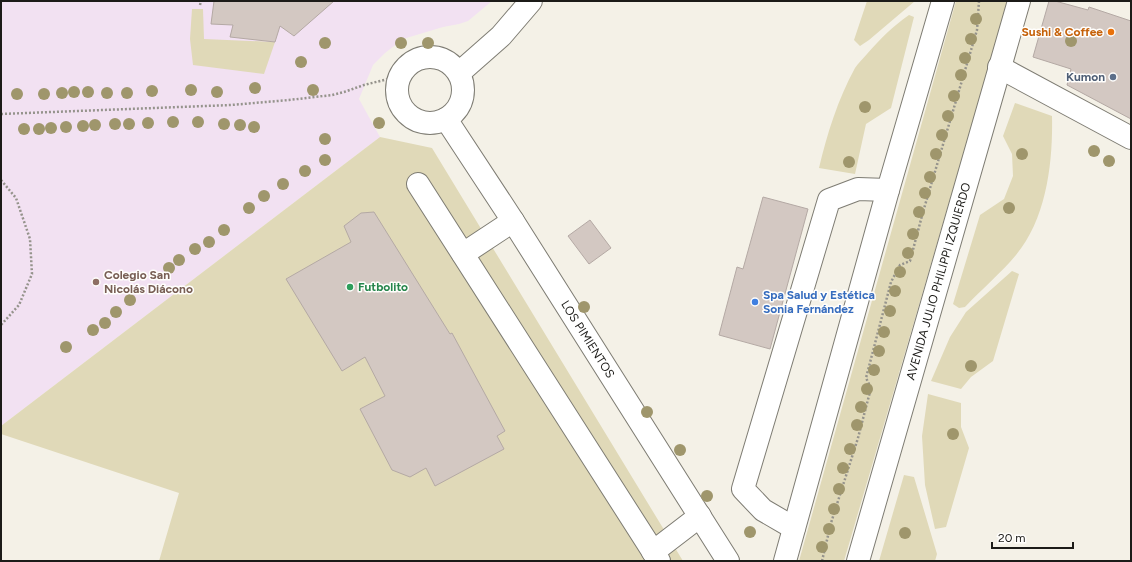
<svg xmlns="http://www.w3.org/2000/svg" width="1132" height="562" font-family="Figtree,sans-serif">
<rect width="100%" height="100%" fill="#f4f1e7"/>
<path fill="#f2e1f2" d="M1,1H492L468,21L459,24L443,27L403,39L385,53L373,65L359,99L380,137L1,426Z"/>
<path fill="#e0d9b8" d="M867,1H915L869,40L860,46L854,40Z
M956,1H1008L844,561H799Z
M192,9H203L204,39L275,42L264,74L193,65L190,39Z
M909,15L914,17L891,108L866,124L855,174L819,168C827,134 838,99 855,68C858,63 863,59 867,54C880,39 893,26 909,15Z
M1015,103L1052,116C1053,161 1047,218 1016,255C1001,273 982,289 965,307L959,308L953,304L980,215L1004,199L1013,176L1012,154L1003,136Z
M380,137L432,148L683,561H159L179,493L1,434V426Z
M1012,271L1019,274L993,361L971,377L961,389L931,381L950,337L966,312Z
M928,394L961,403V427L969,448L946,527L935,529L925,485L922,436Z
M904,475L914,477L937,554L935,561H879Z"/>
<path fill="#d3c8c2" stroke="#b4a9a4" d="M214,1H334L294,36L280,26L275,42L230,37L233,25L211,24Z
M1049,1H1055L1088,10L1089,7L1131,21V119L1067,85L1071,69L1033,57Z
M763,197L808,209L770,349L719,335L737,267L743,269Z
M374,212L450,334L452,333L505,431L497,436L504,449L435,486L426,468L410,477L392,470L360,409L385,396L365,357L342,371L286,279L351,242L344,226L361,213Z
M590,220L611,248L589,264L568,236Z"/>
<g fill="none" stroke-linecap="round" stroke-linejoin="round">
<g stroke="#7e7c73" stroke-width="24">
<g id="minor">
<circle cx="430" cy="90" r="33"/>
<path d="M999,67L1131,138"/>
<path d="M459,73L501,36L531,1"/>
<path id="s1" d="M446,119L513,221L728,561"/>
<path d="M418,184L659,561"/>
<path d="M463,254L513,221"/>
<path d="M794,528L763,510L743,489L829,200L858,189L888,190"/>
<path d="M653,552L700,516"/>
<path d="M785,561L888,190L943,1"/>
<path id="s2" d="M858,561L1019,1"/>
</g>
</g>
<path stroke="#95938c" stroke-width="2.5" stroke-dasharray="2 2" stroke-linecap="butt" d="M200,5L201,1
M1,114L231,105L289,100L332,95L344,92L364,85L400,76
M1,180L16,198L30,239L32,274L19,305L1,325
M822,561L831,523L858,438L871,388L866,378L891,282L900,265L910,261L923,212L977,30L979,1"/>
<use href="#minor" stroke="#fff" stroke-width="22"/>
</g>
<g fill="#9f966c">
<circle cx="976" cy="19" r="6"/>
<circle cx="971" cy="39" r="6"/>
<circle cx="1071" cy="41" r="6"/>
<circle cx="325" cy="43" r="6"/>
<circle cx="401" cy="43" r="6"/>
<circle cx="428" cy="43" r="6"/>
<circle cx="965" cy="58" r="6"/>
<circle cx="301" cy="62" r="6"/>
<circle cx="961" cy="75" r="6"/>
<circle cx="255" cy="88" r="6"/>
<circle cx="191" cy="90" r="6"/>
<circle cx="313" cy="90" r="6"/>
<circle cx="152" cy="91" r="6"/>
<circle cx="74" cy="92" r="6"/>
<circle cx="88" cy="92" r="6"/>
<circle cx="217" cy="92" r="6"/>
<circle cx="62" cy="93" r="6"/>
<circle cx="107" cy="93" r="6"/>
<circle cx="127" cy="93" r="6"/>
<circle cx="17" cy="94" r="6"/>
<circle cx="44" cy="94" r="6"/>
<circle cx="954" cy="96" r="6"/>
<circle cx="865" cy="107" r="6"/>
<circle cx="948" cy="116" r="6"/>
<circle cx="173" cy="122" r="6"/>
<circle cx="198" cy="122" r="6"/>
<circle cx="148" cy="123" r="6"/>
<circle cx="379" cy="123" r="6"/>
<circle cx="115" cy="124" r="6"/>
<circle cx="129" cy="124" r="6"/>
<circle cx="224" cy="124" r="6"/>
<circle cx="95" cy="125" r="6"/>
<circle cx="240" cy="125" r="6"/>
<circle cx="83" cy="126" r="6"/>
<circle cx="66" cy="127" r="6"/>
<circle cx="254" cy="127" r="6"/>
<circle cx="51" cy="128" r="6"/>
<circle cx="24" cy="129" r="6"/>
<circle cx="39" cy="129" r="6"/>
<circle cx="942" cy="135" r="6"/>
<circle cx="325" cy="139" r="6"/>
<circle cx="1094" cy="151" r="6"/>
<circle cx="936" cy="154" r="6"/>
<circle cx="1022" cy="154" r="6"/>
<circle cx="325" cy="160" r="6"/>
<circle cx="1109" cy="161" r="6"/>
<circle cx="849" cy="162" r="6"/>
<circle cx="305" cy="171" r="6"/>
<circle cx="930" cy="177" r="6"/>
<circle cx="283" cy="184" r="6"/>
<circle cx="925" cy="193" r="6"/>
<circle cx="264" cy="196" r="6"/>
<circle cx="249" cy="208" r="6"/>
<circle cx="1009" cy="208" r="6"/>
<circle cx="919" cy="212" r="6"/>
<circle cx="224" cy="230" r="6"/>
<circle cx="913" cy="234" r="6"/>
<circle cx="209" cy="242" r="6"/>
<circle cx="195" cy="249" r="6"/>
<circle cx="908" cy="253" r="6"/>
<circle cx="179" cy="260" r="6"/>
<circle cx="169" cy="268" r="6"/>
<circle cx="900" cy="272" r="6"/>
<circle cx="895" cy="291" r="6"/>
<circle cx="130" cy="300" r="6"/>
<circle cx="584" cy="307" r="6"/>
<circle cx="890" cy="311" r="6"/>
<circle cx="116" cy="312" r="6"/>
<circle cx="105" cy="323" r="6"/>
<circle cx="93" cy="330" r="6"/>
<circle cx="884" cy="332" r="6"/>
<circle cx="66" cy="347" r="6"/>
<circle cx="879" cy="351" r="6"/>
<circle cx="971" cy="366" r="6"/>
<circle cx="874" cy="370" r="6"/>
<circle cx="867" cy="389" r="6"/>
<circle cx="861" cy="407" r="6"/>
<circle cx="647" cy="412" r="6"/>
<circle cx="857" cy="425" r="6"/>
<circle cx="953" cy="434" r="6"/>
<circle cx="850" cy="449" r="6"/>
<circle cx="680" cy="450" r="6"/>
<circle cx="843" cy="468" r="6"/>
<circle cx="839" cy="489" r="6"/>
<circle cx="707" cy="496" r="6"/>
<circle cx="834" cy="509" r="6"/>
<circle cx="829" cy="529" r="6"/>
<circle cx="750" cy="532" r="6"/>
<circle cx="905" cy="533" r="6"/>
<circle cx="822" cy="547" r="6"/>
</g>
<circle fill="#e8710a" stroke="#fffefc" stroke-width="1.5" cx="1111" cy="32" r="4"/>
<circle fill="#5c6f8a" stroke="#fffefc" stroke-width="1.5" cx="1113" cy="77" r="4"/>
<circle fill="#8d6e63" stroke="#fffefc" stroke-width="1.5" cx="96" cy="282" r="4"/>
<circle fill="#2e9e5b" stroke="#fffefc" stroke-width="1.5" cx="350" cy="287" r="4"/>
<circle fill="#3f7fe0" stroke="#fffefc" stroke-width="1.5" cx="755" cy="302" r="4"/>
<g text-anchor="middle" stroke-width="3" stroke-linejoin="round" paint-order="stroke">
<g font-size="12" font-weight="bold" fill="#c56008" stroke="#fffefc" text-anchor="end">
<text x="1103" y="36">Sushi &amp; Coffee</text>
</g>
<g font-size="12" font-weight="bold" fill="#4e5e75" stroke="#fffefc" text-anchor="end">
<text x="1105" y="81">Kumon</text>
</g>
<g font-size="12" font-weight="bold" fill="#785e54" stroke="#fffefc" text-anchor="start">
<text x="104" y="279">Colegio San<tspan x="104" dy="14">Nicolás Diácono</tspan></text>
</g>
<g font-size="12" fill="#1c1b18" stroke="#fffefc">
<text dy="4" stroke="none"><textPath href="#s2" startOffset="291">AVENIDA JULIO PHILIPPI IZQUIERDO</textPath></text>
<text dy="4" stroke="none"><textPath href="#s1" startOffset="262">LOS PIMIENTOS</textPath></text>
</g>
<g font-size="12" font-weight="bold" fill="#27864d" stroke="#fffefc" text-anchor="start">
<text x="358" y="291">Futbolito</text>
</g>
<g font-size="12" font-weight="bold" fill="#366cbe" stroke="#fffefc" text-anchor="start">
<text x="763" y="299">Spa Salud y Estética<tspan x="763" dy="14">Sonia Fernández</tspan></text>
</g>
</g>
<rect width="1132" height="562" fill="none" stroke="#1c1b18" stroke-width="4"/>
<path d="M992 542v6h81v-6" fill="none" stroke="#1c1b18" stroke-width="2"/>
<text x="998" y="542" font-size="12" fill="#1c1b18" stroke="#fffefc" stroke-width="3" paint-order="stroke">20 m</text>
</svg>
